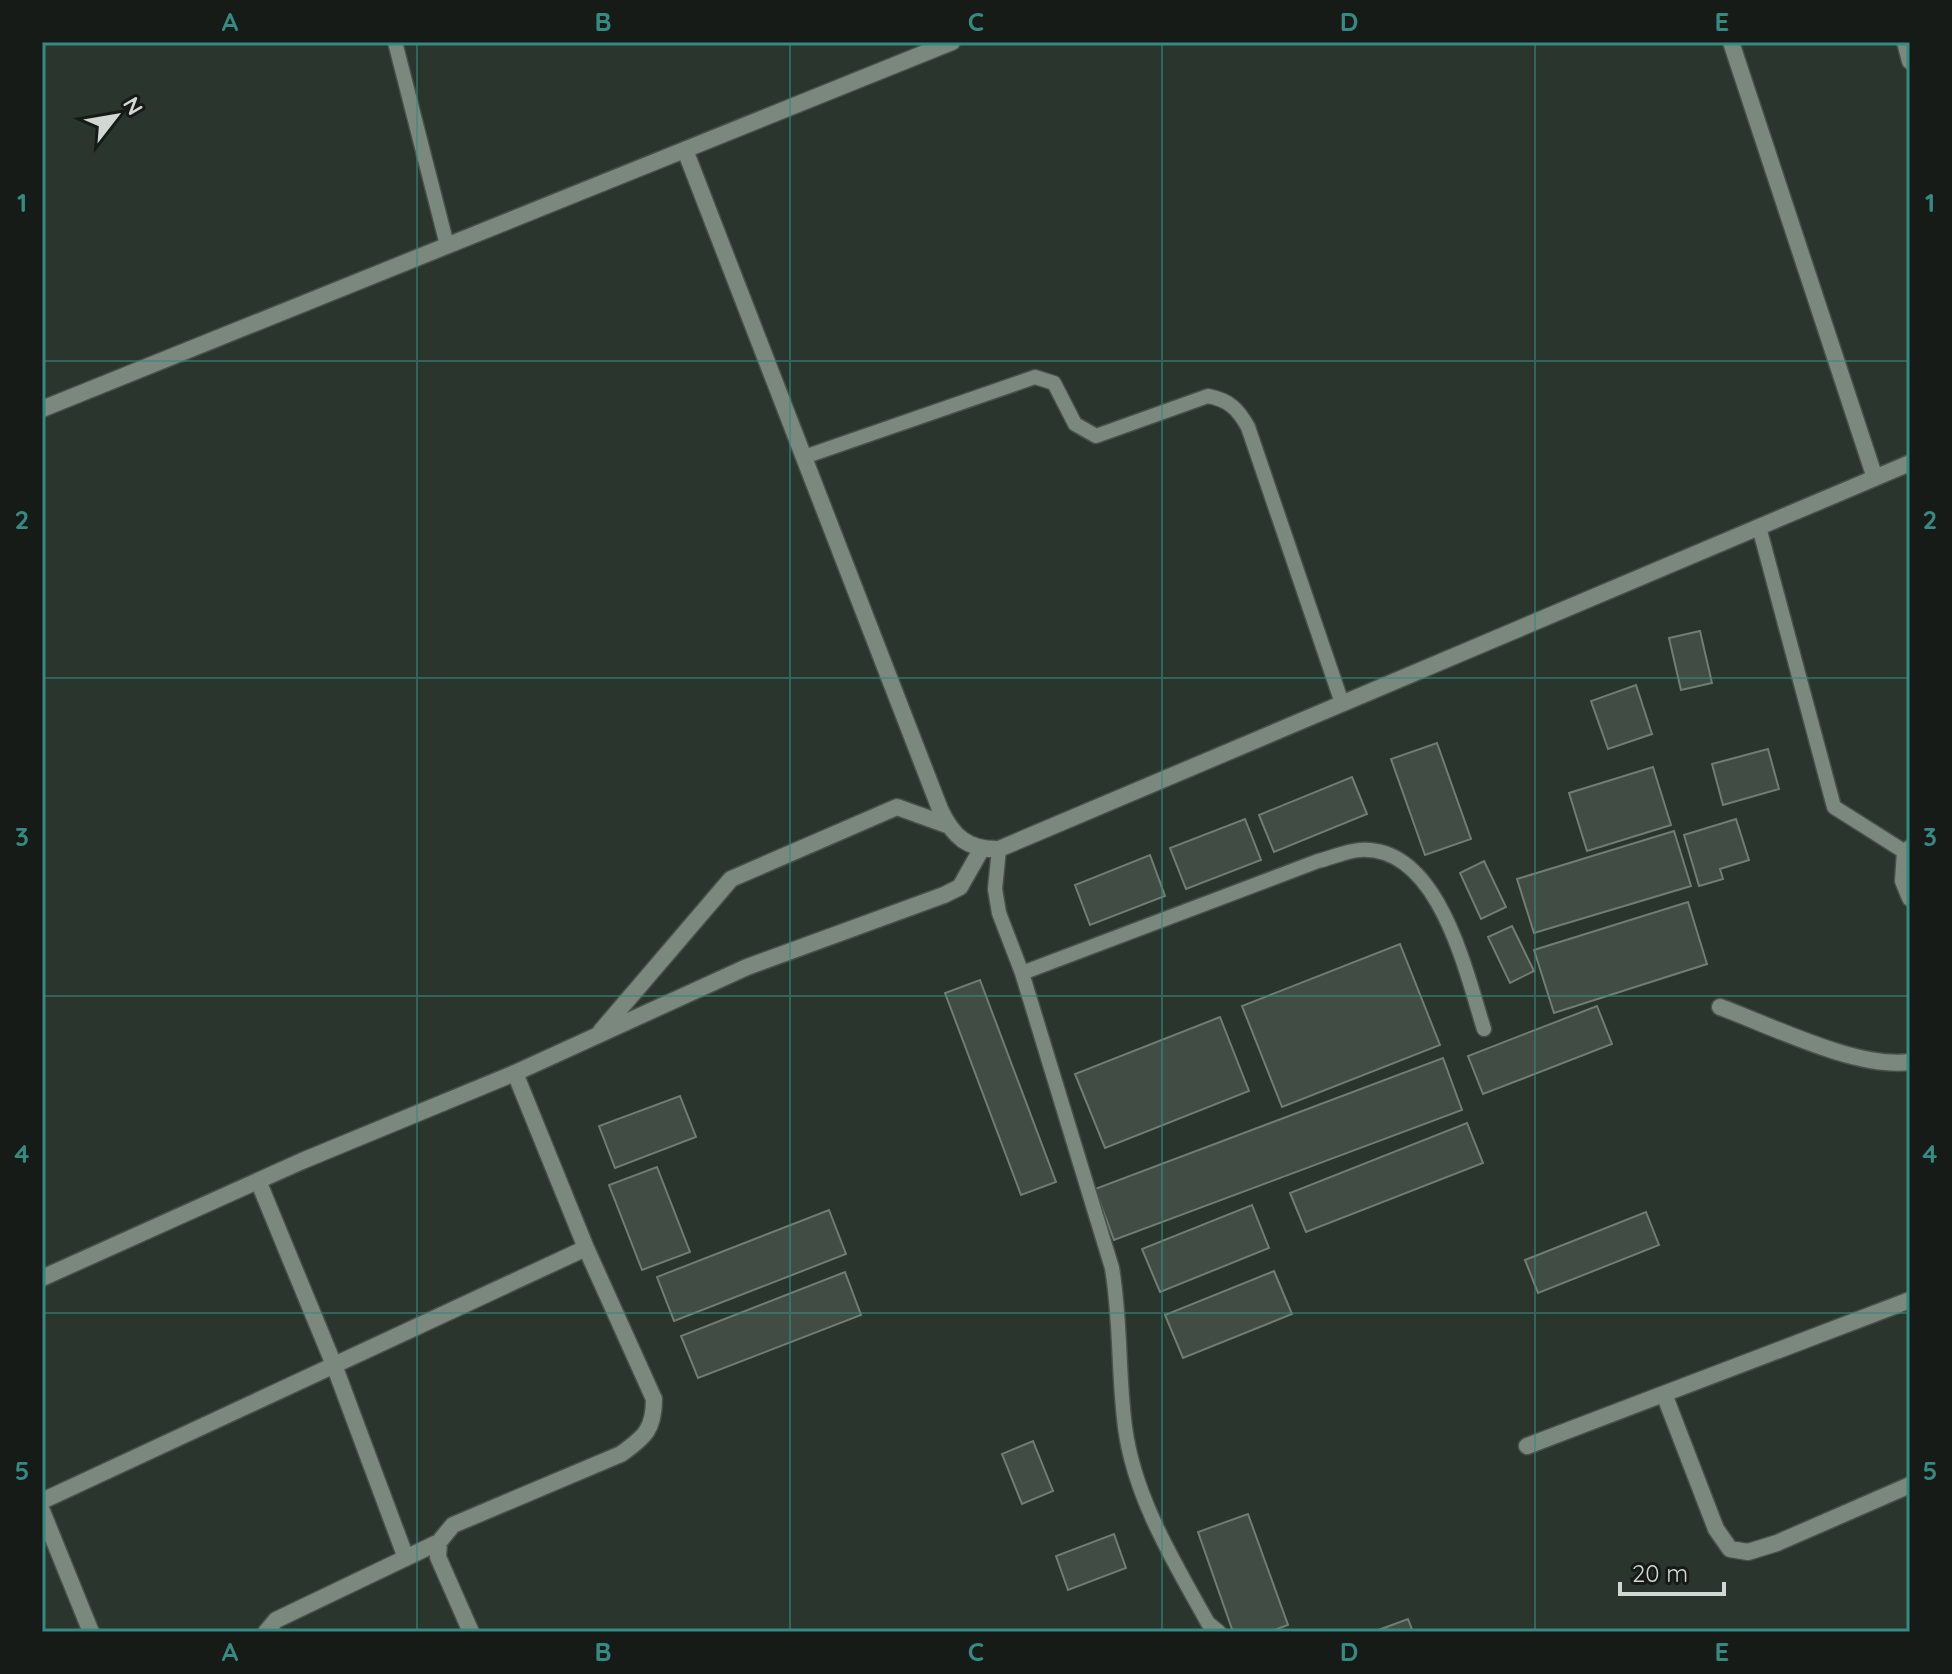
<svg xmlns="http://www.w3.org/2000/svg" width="1952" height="1674" font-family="Quicksand,sans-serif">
<rect width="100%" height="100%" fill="#2a352d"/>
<path fill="#414d44" stroke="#707d73" stroke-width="2" d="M1700,631L1712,683L1681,690L1669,638Z
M1636,685L1652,734L1608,749L1591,701Z
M1437,743L1471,839L1425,855L1391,759Z
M1768,749L1779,789L1723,805L1712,764Z
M1653,767L1671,825L1587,851L1569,793Z
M1352,777L1367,814L1274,852L1259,815Z
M1245,819L1261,860L1186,889L1170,848Z
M1736,819L1749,860L1720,869L1723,879L1699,886L1684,835Z
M1674,831L1691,886L1534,933L1517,879Z
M1150,855L1165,896L1090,925L1075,885Z
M1484,861L1506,907L1481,919L1460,873Z
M1688,902L1707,964L1554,1013L1534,950Z
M1512,926L1534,971L1510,983L1488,937Z
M1400,944L1440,1045L1282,1107L1242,1006Z
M980,980L1056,1182L1021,1195L945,993Z
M1597,1006L1612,1044L1483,1094L1468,1056Z
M1220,1017L1249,1091L1105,1148L1075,1074Z
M1443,1058L1462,1110L1114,1240L1095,1189Z
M680,1096L696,1137L615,1168L599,1126Z
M1467,1123L1483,1163L1306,1232L1290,1193Z
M657,1167L690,1252L642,1270L609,1185Z
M1252,1205L1269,1248L1160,1292L1142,1249Z
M829,1210L846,1254L674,1321L657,1277Z
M1646,1212L1659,1245L1538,1293L1525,1260Z
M1274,1271L1292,1314L1183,1358L1165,1315Z
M845,1272L861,1315L698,1378L681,1336Z
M1033,1441L1053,1491L1022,1504L1002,1454Z
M1248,1514L1288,1625L1269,1632H1233L1198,1532Z
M1114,1534L1126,1568L1068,1590L1056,1556Z
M1408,1619L1413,1632H1373Z"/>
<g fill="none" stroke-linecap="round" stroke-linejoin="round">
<g stroke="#47514a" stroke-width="17">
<path id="lane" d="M395,42L447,245
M804,457L1035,377L1054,383L1075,424L1096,436L1208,396C1229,400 1238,409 1248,427L1342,703
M1759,527L1834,807L1905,852
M999,849L995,889L999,913L1022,973L1112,1268C1121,1321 1118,1374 1125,1427C1134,1497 1174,1562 1208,1623L1219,1632
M1022,973L1318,861C1331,858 1346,851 1360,850C1439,845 1466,973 1484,1029"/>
</g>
<g stroke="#47514a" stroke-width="19">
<path id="street" d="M1731,42L1875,478
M1905,42L1910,61
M685,150L940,809C953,837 968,850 999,849L1910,463
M42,409L952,42
M1910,848L1905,852L1903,881L1910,898
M1720,1007C1772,1026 1856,1069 1910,1062
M601,1031L731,879L897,807L947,825
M259,1183L334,1365L406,1558
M42,1278L302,1161L515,1073L747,967L944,895L960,887L981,850
M1664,1394L1716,1529L1730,1549L1748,1552L1777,1543L1910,1485
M1527,1446L1910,1300
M42,1501L586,1248
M42,1511L91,1632
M266,1632L276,1620L439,1542
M471,1632L438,1557L439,1542L453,1525L621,1454C645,1437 654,1429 654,1399L586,1248L515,1073"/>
</g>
<use href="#lane" stroke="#7b887e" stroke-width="14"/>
<use href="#street" stroke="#7b887e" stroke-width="16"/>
</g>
<path fill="none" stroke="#368a82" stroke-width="2" stroke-opacity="0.55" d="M417,42V1632M790,42V1632M1162,42V1632M1535,42V1632M42,361H1910M42,678H1910M42,996H1910M42,1313H1910"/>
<rect width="1952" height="1674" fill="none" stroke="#161b17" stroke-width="88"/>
<g transform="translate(116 116) rotate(59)" stroke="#161b17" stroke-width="6" paint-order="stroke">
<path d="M0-6L14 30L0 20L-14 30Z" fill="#d1d8d3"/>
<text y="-12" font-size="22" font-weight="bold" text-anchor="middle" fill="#d1d8d3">N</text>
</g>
<path d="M1620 1582v12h104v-12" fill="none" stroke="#d1d8d3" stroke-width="4"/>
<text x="1632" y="1582" font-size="24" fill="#d1d8d3" stroke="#161b17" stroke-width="6" paint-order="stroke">20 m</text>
<rect x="44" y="44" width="1864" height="1586" fill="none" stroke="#368a82" stroke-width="3"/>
<g font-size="26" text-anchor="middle" font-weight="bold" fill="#368a82">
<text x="230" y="31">A</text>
<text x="603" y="31">B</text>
<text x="976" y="31">C</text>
<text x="1349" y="31">D</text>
<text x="1722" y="31">E</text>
<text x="22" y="212">1</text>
<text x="1930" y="212">1</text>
<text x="22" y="529">2</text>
<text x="1930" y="529">2</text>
<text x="22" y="846">3</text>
<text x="1930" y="846">3</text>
<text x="22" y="1163">4</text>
<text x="1930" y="1163">4</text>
<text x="22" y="1480">5</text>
<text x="1930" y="1480">5</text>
<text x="230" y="1661">A</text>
<text x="603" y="1661">B</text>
<text x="976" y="1661">C</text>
<text x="1349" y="1661">D</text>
<text x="1722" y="1661">E</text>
</g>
</svg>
